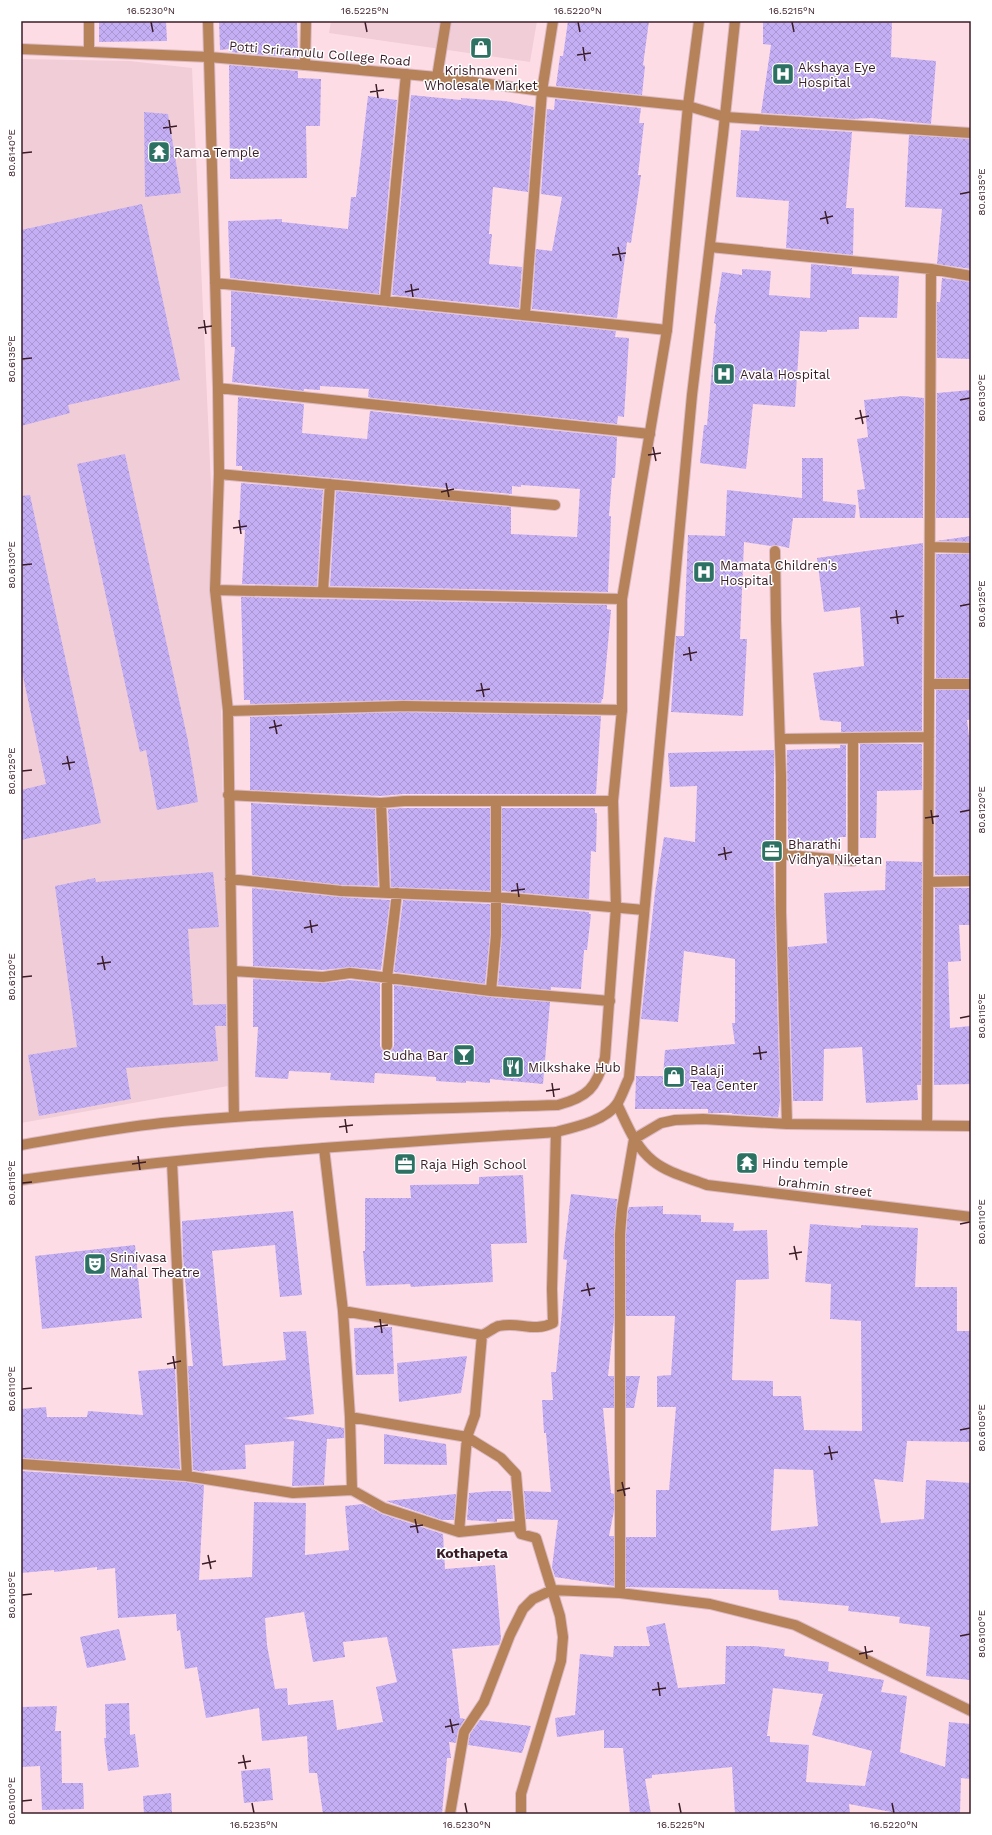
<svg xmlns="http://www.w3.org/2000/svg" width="992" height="1835" font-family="'Work Sans',sans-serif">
<defs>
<pattern id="building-cross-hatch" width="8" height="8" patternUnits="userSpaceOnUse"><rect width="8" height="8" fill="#c4aff5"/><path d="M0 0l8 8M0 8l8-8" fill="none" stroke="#a996d2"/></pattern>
</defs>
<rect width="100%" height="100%" fill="#fedce6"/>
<path fill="#f1cdd8" d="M331,21H537L530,62L329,33Z
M21,59L130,61L192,68L221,704L228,1086L21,1123Z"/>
<path fill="url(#building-cross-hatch)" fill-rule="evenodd" d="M99,21H166L167,41L99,42Z
M219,21H297L298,58L229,52V49L220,50Z
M568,21H649L643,65L645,66L642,95L556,86L560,56H563Z
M763,21H892L891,57L936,61L931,124L871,118L853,119L761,113L771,45L763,44Z
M229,65L298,71V78L321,79L320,126H306L307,178L230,179Z
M411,95L461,100V98L505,101L534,107L528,192L493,187L489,234H492L489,264L522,267L519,308L392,295Z
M368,96L397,100L379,294L230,278L228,221L282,219V222L348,229L351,197H356Z
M555,99L641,108L639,123H644L638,175H641L631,243L627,242L617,318L532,309L536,249L552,251L562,197L541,194L547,109L554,110Z
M144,112L168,114L181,193L145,197Z
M760,126L852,132L846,208H854L853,255L786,248L789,201L736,197L741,130L759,131Z
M909,135L971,139V269L937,264L942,209L905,207Z
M142,204L180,380L68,405L70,413L21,426V230Z
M811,264L852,268V274L899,276L897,318L859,317V329L827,330V332L800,331L795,407L753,404L746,469L700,463L704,425H707L716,324L714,323L722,272L742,275V269L771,271L769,295L810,298Z
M942,278L971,282V359L937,358V302H940Z
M231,291L616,331L615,337L629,338L624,417L618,416L617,424L372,398L368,397L369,389L320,386V390L304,389V391L232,382L235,347H231Z
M971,390V518H936L937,393Z
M903,396L924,398L923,518H860L857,490L865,489L857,439L868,437L864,400Z
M238,397L304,404L302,433L367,439L370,411L617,437L615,478H612L609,516H611L608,592L330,586L336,491L511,507V534L577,537L580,489L521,485V487L512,486V494L242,470V466H236Z
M125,454L188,741L198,802L157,810L146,750L140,752L77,464Z
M802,458H823V501L856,505L855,518H793L789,548L775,545L771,546L744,542L740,639H747L743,716L671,712L676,636H684L688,535L725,536L727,490L802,498Z
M241,483L323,490L317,586L242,584L245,530H239Z
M30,495L101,823L21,840V790L46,784L21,667V496Z
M971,536V542L936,541Z
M923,543L922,731L841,732V722L820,720L813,673L864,666L860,607L824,612L817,558Z
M936,554H971V678H936Z
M241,597L607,605V609L611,610L603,699H602L601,703L403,700L250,704V700H244Z
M936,690H971V719L967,720L971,752V875H935Z
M403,712L601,716L596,794H404L381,796L250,790V717Z
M860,744H922V790L877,791L876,838H860Z
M840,745H846V837H840V848H788L787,750L840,748Z
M774,750V848H773L780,1101L778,1117L732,1114V1113H708V1109H635L636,1076H663L665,1050L735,1044L732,1023H735V959L684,951L678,1022L641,1019L655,892L664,837L695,842L697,786L670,787L668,753Z
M251,803L375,809L378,886L341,885L252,875Z
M404,808H490V891L391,887L388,809Z
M502,808H595V813H597L596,852L591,851L589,899L502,891Z
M886,861L922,862L921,1085H917L918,1100L866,1103L862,1047L824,1049L823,1101H793L788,947L827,943L824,893L885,890Z
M213,872L219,927L188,929L193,1005L226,1004V1026H215L218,1061L126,1068L131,1099L39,1116L28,1055L77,1047L55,886L95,878L96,882Z
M252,888L340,897L390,900L381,970L351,967L323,970L253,966Z
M935,888H971V925H959L961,961L948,962L950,1028L971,1026V1084L934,1085Z
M403,900L490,904V935L485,984L394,972Z
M502,904L589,912V914H591L587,950H584L581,989L551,987V990L498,985L502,936Z
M253,979L323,983L350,980L380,983V1046L382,1050L387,1052L391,1051L394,1046V985L490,997L550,1002L543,1084L490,1079V1083L466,1081V1083L436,1081V1077L375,1073L374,1083L330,1080L331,1073L289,1071L288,1079L255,1077L258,1027H253Z
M523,1175L527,1243L491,1244L493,1282L411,1287L410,1284L366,1286L363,1251H365V1198H411L410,1185L479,1184V1177Z
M571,1194L617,1199L614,1234V1320L608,1376H614V1408H603L611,1493L614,1494V1511L609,1536H614V1586L555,1577L552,1567L558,1520L526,1519L524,1491L551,1492L546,1433H544L542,1400H553L551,1372H556L567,1260L563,1259Z
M663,1206V1214L701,1215V1222L734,1223L733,1231L767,1230L769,1279L736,1280L732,1380L773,1381V1396H801L804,1430L862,1431L861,1321L830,1319L831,1284L805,1282L810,1224L861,1228V1225L918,1228L915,1287H957V1331H971V1442L907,1441L903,1482L874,1479L881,1523L924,1519L926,1480L971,1483V1680L926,1676L930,1627L899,1623L900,1617L848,1611L849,1606L779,1600L778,1590L626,1587V1537H656V1490H669L676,1407H657V1376L671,1375L675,1316H626V1234L628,1210L629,1207ZM774,1469L813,1470L818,1526L771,1531Z
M293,1211L302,1295L280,1297L275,1245L212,1251L223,1366L286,1360L283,1332L306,1331L314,1414L283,1418L344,1428V1438L327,1439L324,1485L292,1486L294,1441L245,1445L246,1469L205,1471L204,1472L193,1470L188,1366H193L183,1257L182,1221Z
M135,1245L142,1318L42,1329L35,1256Z
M392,1327L394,1374L356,1375L354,1328Z
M467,1356L461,1393L399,1402L397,1363Z
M175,1368L180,1469L21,1458V1409L46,1407L47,1417H87L88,1411L143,1415L138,1371Z
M626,1376H640L634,1408H626Z
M384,1434L446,1444L447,1465L384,1464Z
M21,1471L186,1482L204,1485L199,1580L252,1577L254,1502L306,1503L305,1555L349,1550L345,1506L363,1504L382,1514L443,1534L445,1569L495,1565L501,1639L499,1645L452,1649L460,1718L465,1719L458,1731L456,1743L449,1742L451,1758H447L442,1814H323L317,1773H309L307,1736L262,1741L259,1708L206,1718L197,1667L185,1669L180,1630L177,1631L176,1614L118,1618L115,1568L97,1570V1567L54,1572V1570L21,1573ZM304,1612L313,1662L345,1657L343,1642L387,1637L397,1682L376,1687L383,1722L337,1730L333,1700L288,1705L287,1688L275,1689L267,1645L265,1618Z
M493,1491H511L513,1519H497V1522L467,1520L469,1493Z
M456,1494L454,1520H442L386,1501Z
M665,1623L678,1688L725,1684L726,1646H755L785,1649L784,1656L829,1662L828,1671L884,1680L881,1692L907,1696L900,1752L945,1767L949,1722L971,1724L970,1779L961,1778L960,1814H902L849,1804L850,1814H735L732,1767L652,1775V1778L645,1779L651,1814H630L623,1748H604V1730L557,1737L555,1718L575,1715L580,1654L613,1657L614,1646H650L646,1627ZM773,1688L823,1694L812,1735L872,1751L865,1786L806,1782L809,1745L770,1742V1736H767Z
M119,1629L126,1660L87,1668L80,1637Z
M129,1703L130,1735L135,1734L139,1767L108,1771L104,1738H106L105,1704Z
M57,1706L55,1731H61L62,1783H83L84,1809L42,1810L40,1766L21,1767V1707Z
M480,1720L531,1726L522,1753L468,1745L470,1734Z
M270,1768L273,1800L244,1803L241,1771Z
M171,1793L172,1814H144L143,1796Z"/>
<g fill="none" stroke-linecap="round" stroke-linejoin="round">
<g stroke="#dbbac4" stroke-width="12">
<path id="minor" d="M89,21V51
M208,21L218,388L219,474L215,590L228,711L234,1117
M305,65L306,21
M437,77L446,21
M688,106L725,117L971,133
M710,247L931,269L971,276
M215,283L667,330
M385,300L406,74
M525,314L542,91L553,21
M218,388L650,434
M219,474L555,505
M930,547L971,548
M775,551L776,620L781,776V912L787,1124
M215,590L622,599
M323,591L330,484
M929,684H971
M228,711L403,706L622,710
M780,739L929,737
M228,795L381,803L404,801H613
M381,803L385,893
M781,851L788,855L853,861V738
M230,879L341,891L509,898L644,910
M928,882L971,881
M233,971L323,977L350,973L491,991L610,1001
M491,991L496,935V803
M387,1046V978L397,893
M617,1104C627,1124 635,1147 653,1161C668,1173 689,1178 707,1185L971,1217
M927,1125L931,269
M172,1162L187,1476
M343,1311L482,1335
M350,1417L467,1437L501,1458L516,1474L521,1532
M21,1464L187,1476L293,1493L352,1490L350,1417L343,1311L324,1148
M352,1490L384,1508L459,1532L467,1437L475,1415L482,1335C488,1333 494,1327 499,1326C519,1321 533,1333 553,1323L552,1289L556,1132
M459,1532L517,1526L521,1534L536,1538L560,1616L563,1637L561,1661L521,1794V1814
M620,1593L710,1604L795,1625L971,1711
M450,1814L464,1732L484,1702L510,1635L523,1609L533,1599L552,1590L620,1593V1234L622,1209L634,1139L661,1123L675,1120L703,1119L787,1124L971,1126"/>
</g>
<g stroke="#dbbac4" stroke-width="12">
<path id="tertiary" d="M21,49L209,57L305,65L437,77L542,91L688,106
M21,1145C68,1137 115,1128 162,1123C293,1110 426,1109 558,1105C588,1097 596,1088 605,1058L616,907L613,801L622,710V599L667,330L688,106L699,21
M21,1180C198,1154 378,1144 556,1132C575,1127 605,1121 617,1104C622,1096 625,1086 629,1078L692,395L723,135L735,21"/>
</g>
<use href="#minor" stroke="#b5825a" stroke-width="10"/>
<use href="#tertiary" stroke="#b5825a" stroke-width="10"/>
</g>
<path fill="none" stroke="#3b1d27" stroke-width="1.5" d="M151,22L153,32M365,22L367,32M578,22L580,32M792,22L794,32M583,47L585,61M577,55L591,53M376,84L378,98M370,92L384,90M169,120L171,134M163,128L177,126M22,153L32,152M960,194L970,192M825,211L828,224M820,219L833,216M618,247L621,261M612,255L626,253M411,284L413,297M405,292L419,289M204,320L206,334M198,328L212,326M22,359L32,358M960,400L970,398M860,410L863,424M855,419L869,416M653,447L656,461M648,455L661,453M446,483L449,497M441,492L454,489M239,520L241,534M233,528L247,526M22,565L32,564M960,606L970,604M896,610L898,624M890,618L904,616M689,647L691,661M683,655L697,652M481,683L484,697M476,691L490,689M274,720L277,734M269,728L282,725M67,756L70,770M62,764L75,762M22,771L32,770M931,810L933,824M960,812L970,810M925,818L939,816M724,847L726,860M718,855L732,852M517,883L519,897M511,891L525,889M310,920L312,933M304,928L318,925M102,956L105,970M97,964L111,962M22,977L32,976M960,1018L970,1016M759,1046L761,1060M753,1054L767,1052M552,1083L554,1097M546,1091L560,1089M345,1119L347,1133M339,1127L353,1125M138,1156L140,1170M132,1164L146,1162M22,1183L32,1182M960,1224L970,1222M794,1246L797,1260M789,1254L802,1252M587,1283L590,1296M581,1291L595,1288M380,1319L382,1333M374,1327L388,1325M173,1356L175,1369M167,1364L181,1361M22,1389L32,1388M960,1430L970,1428M829,1446L832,1460M824,1454L838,1452M622,1482L625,1496M617,1491L630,1488M415,1519L418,1533M410,1527L423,1525M208,1555L211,1569M202,1564L216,1561M22,1595L32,1594M960,1636L970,1634M865,1646L867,1659M859,1654L873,1651M658,1682L660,1696M652,1690L666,1688M450,1719L453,1733M445,1727L459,1724M243,1755L246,1769M238,1763L251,1761M22,1801L32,1800M252,1803L254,1813M465,1803L467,1813M679,1803L681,1813M892,1803L894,1813"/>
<defs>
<g id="shop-square" transform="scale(1.15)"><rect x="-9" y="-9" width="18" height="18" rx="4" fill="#2d7163" stroke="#fff"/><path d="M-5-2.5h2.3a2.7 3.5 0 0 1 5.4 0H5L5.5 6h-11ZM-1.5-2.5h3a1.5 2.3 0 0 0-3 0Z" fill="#fff"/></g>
<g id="hospital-square" transform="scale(1.15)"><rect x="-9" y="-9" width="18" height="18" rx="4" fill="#2d7163" stroke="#fff"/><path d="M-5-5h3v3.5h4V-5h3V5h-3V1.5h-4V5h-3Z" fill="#fff"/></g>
<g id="temple-square" transform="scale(1.15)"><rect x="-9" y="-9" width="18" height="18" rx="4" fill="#2d7163" stroke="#fff"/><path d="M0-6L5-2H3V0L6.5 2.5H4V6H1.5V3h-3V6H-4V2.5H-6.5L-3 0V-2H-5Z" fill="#fff"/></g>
<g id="office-square" transform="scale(1.15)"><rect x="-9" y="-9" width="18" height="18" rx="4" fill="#2d7163" stroke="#fff"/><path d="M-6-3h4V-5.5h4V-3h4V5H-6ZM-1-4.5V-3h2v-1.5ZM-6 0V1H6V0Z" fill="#fff"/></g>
<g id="bar-square" transform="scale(1.15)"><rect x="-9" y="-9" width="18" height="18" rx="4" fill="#2d7163" stroke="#fff"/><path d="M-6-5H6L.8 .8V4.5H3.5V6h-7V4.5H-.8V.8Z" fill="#fff"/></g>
<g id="restaurant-square" transform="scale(1.15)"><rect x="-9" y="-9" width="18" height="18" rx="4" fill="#2d7163" stroke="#fff"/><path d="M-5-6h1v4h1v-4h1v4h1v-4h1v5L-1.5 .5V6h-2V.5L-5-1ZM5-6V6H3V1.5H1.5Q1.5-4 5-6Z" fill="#fff"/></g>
<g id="theatre-square" transform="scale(1.15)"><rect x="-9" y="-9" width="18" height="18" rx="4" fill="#2d7163" stroke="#fff"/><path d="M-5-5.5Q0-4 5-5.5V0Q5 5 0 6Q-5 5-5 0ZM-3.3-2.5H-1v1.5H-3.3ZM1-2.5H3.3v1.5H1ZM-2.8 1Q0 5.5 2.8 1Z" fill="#fff"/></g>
</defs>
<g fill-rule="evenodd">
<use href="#shop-square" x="481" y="48"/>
<use href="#hospital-square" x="783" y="74"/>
<use href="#temple-square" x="159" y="152"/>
<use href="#hospital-square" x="724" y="374"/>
<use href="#hospital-square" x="704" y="572"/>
<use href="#office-square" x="772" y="851"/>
<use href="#bar-square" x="464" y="1055"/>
<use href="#restaurant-square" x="513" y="1067"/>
<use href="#shop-square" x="674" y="1077"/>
<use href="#temple-square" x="747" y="1163"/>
<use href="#office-square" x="405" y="1164"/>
<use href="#theatre-square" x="95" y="1264"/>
</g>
<g text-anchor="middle" stroke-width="3" stroke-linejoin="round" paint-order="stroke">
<g font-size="13" fill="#3b1d27" stroke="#fff">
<text transform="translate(320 53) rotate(5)" y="5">Potti Sriramulu College Road</text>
<text transform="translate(825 1186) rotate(7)" y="5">brahmin street</text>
</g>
<g font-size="13" fill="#3b1d27" stroke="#fff" text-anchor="start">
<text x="798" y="72">Akshaya Eye<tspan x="798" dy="15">Hospital</tspan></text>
<text x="481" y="75" text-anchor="middle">Krishnaveni<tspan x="481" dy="15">Wholesale Market</tspan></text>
<text x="174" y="157">Rama Temple</text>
<text x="740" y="379">Avala Hospital</text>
<text x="720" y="570">Mamata Children's<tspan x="720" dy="15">Hospital</tspan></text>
<text x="788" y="849">Bharathi<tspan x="788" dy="15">Vidhya Niketan</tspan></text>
<text x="448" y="1060" text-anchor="end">Sudha Bar</text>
<text x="528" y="1072">Milkshake Hub</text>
<text x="690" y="1075">Balaji<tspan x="690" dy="15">Tea Center</tspan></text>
<text x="762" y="1168">Hindu temple</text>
<text x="420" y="1169">Raja High School</text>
<text x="110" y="1262">Srinivasa<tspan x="110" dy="15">Mahal Theatre</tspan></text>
</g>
<g font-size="14" font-weight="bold" fill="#3b1d27" stroke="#fff">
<text x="472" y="1558">Kothapeta</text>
</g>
</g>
<rect width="992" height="1835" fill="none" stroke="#ffffff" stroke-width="44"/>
<rect x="22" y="22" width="948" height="1791" fill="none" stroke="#3b1d27" stroke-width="1.5"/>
<g font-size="10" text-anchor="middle" fill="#3b1d27">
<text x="151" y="14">16.5230°N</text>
<text x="365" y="14">16.5225°N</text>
<text x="578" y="14">16.5220°N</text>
<text x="792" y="14">16.5215°N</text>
<text transform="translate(11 153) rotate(-90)" y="4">80.6140°E</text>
<text transform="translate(981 192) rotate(-90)" y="4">80.6135°E</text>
<text transform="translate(11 359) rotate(-90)" y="4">80.6135°E</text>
<text transform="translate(981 398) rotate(-90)" y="4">80.6130°E</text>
<text transform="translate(11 565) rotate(-90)" y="4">80.6130°E</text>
<text transform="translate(981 604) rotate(-90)" y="4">80.6125°E</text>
<text transform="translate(11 771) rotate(-90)" y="4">80.6125°E</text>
<text transform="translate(981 810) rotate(-90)" y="4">80.6120°E</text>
<text transform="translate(11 977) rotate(-90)" y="4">80.6120°E</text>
<text transform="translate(981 1016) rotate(-90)" y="4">80.6115°E</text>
<text transform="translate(11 1183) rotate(-90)" y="4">80.6115°E</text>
<text transform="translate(981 1222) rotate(-90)" y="4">80.6110°E</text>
<text transform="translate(11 1389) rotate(-90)" y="4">80.6110°E</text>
<text transform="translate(981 1428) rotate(-90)" y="4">80.6105°E</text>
<text transform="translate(11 1595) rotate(-90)" y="4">80.6105°E</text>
<text transform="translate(981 1634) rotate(-90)" y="4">80.6100°E</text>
<text transform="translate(11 1801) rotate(-90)" y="4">80.6100°E</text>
<text x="254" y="1828">16.5235°N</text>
<text x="467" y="1828">16.5230°N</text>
<text x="681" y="1828">16.5225°N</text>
<text x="894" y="1828">16.5220°N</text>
</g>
</svg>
